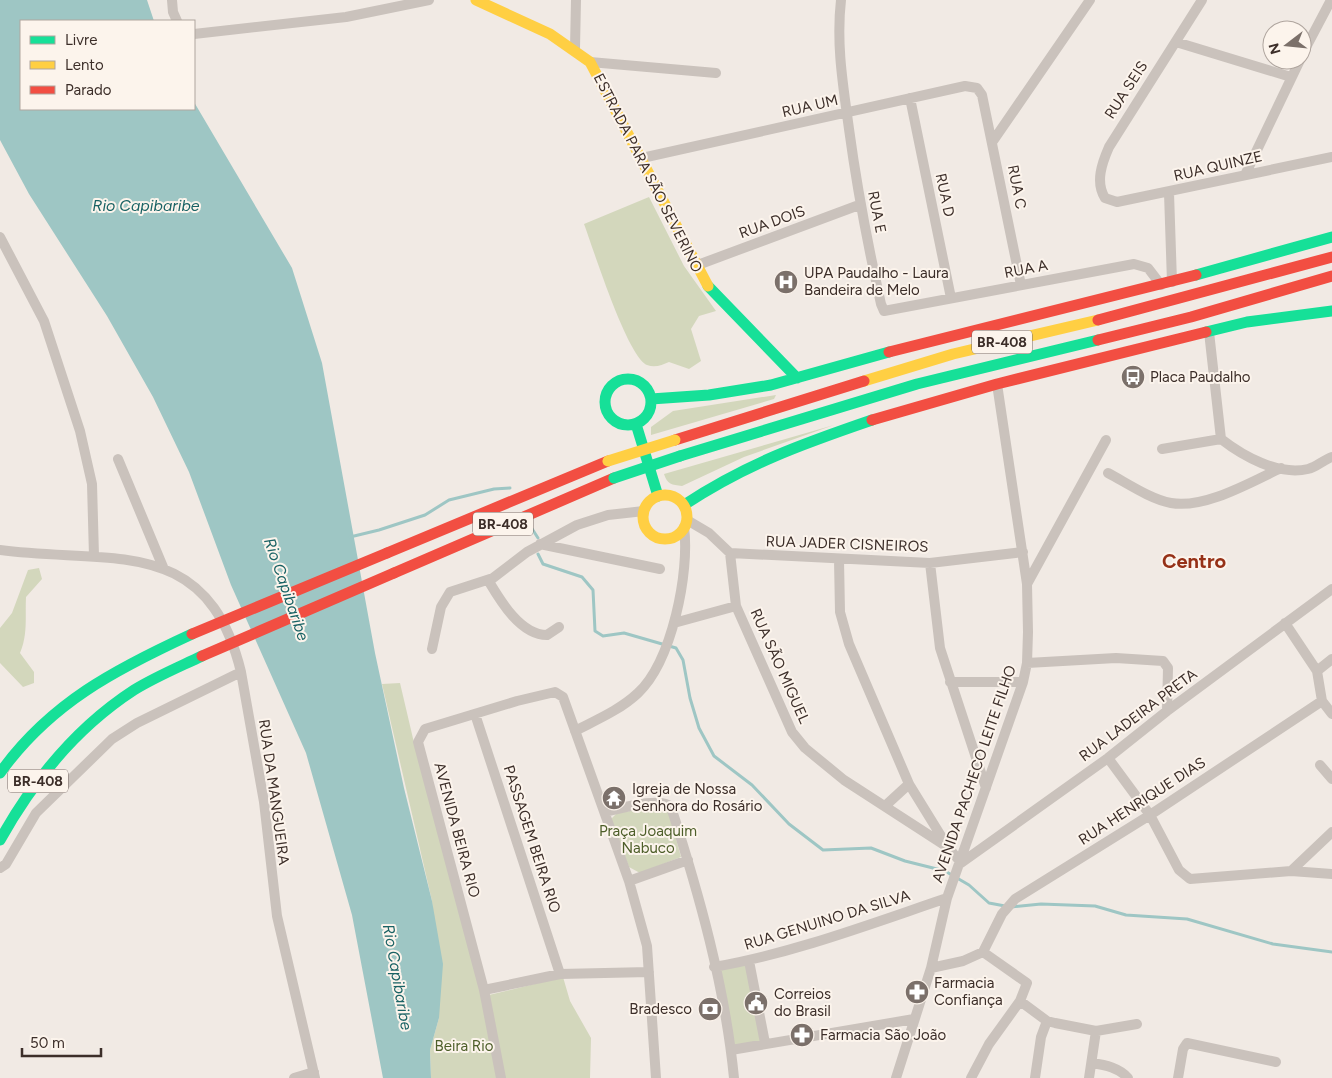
<svg xmlns="http://www.w3.org/2000/svg" width="1332" height="1078" font-family="Figtree,sans-serif">
<rect width="100%" height="100%" fill="#f1eae4"/>
<path fill="#d3d7bc" d="M649,197L684,266L716,311L699,316L691,329L701,361L689,369L669,362C662,365 655,368 647,365C627,356 593,248 584,224Z
M776,395L774,399L651,435V427L673,411Z
M834,425L744,457L682,486C672,485 667,484 664,474Z
M39,568L42,579L26,597C25,617 28,634 20,653L34,672V683L23,687L0,663V628L12,613L28,570Z
M400,683L415,747L484,990L501,1078H431L430,1050L439,1018L432,901L382,684Z
M664,806L668,810L681,857L640,873L629,867L611,819L617,813Z
M749,961L765,1043L731,1050L714,967Z
M563,977L570,1001L591,1038L590,1078H505L489,995Z"/>
<path fill="#9ec6c4" d="M0,0H147L154,21H21V109H194V102L292,268L322,363L375,653L404,788L432,901L443,964L439,1018L430,1050L431,1078H383L352,915L306,753L231,585L189,472L153,397L107,316L29,194L0,140Z"/>
<g fill="none" stroke-linecap="round" stroke-linejoin="round">
<path stroke="#9ec6c4" stroke-width="3" d="M529,524L538,538
M350,537L379,530L425,515L449,500L494,489L510,488
M538,554L543,564L582,577L593,590L595,631L603,636L624,633L676,648L683,660L690,698L699,728L714,756L752,785L789,824L823,850L871,848L905,861L945,871L969,885L989,903L1005,906
M1011,907L1041,904L1095,906L1126,915L1187,919L1273,944L1332,952"/>
<path stroke="#cac2bc" stroke-width="10" d="M172,0L173,12L177,21
M841,0C836,44 843,85 849,129C857,188 868,246 881,304L884,311L1134,264L1148,268L1161,285
M1202,0L1109,147C1102,163 1095,182 1105,198L1117,202L1332,157
M194,34L346,17L429,0
M1176,42L1291,77
M575,48L576,0
M1302,55L1331,0
M590,62L716,73
M910,98L951,298
M993,141L1090,0
M642,158L965,86L977,88L982,95L1021,285
M1245,175L1300,60
M1169,193L1172,282
M0,237L44,321L80,431L92,484L94,556
M695,266L859,205
M1209,332L1221,439C1243,456 1278,476 1308,469C1317,467 1323,460 1332,457
M1162,449L1221,439
M118,459L163,567
M1108,473C1127,483 1150,499 1171,503C1205,509 1251,482 1281,468
M687,520L709,533L730,553
M540,544L660,569
M0,550C108,565 207,532 241,672L264,802L277,916L315,1078
M730,553L736,606L792,732L805,748L844,780L949,848L961,863L1108,758L1167,711L1332,589
M730,553L930,563L1023,552
M839,560L840,612L849,644L909,784L946,844
M930,563L940,648L986,788
M488,580C500,600 520,635 547,635L559,627
M1027,584L1106,440
M674,623L736,606
M1285,623L1317,671L1322,701
M432,649L441,607L450,592L493,578L527,552L577,525L608,515L644,511
M1027,663L1116,658L1163,661L1168,668L1167,711
M1317,671L1332,659
M950,682H1023
M475,714L560,974
M575,731C596,720 620,710 638,693C672,661 690,572 684,527
M1108,758L1150,815L1179,870L1190,879L1291,871L1332,832
M1320,765L1332,779
M885,806L909,784
M605,812C619,809 661,796 671,807C699,894 725,986 734,1078
M0,868L6,864L36,813L112,739L137,723L241,672
M1291,871L1332,874
M629,881L688,860
M983,952L1002,914L1015,899L1150,815L1322,701L1332,714
M749,961L765,1043
M714,967C794,953 870,924 947,898
M931,968L963,961L983,952L1027,983L1020,1001L1047,1021L1055,1023L1096,1031L1137,1024
M484,990L560,974L649,972
M731,1050L914,1019
M1092,1063C1106,1065 1119,1068 1128,1078
M294,1078L314,1072
M501,1078L484,990L418,742L425,729L517,701L555,692L563,697L629,881L647,946L656,1078
M896,1078L931,968L947,898L1023,682L1027,663L1028,632L1027,584L997,384
M971,1078L989,1044L1020,1001
M1035,1078L1041,1037L1047,1021
M1089,1078L1096,1031
M1178,1078L1183,1049L1187,1043L1276,1062"/>
<path stroke="#16e098" stroke-width="11" d="M1196,275L1332,237
M708,286L797,378
M1206,332L1247,322L1332,311
M605 402a23 23 0 1 1 46 0a23 23 0 1 1-46 0Z
M651,399L709,395L771,385L889,352
M636,424L658,496
M680,456L917,384L1098,340
M684,505C746,464 802,444 872,420
M0,773C50,703 116,669 192,634
M0,840C33,781 77,727 134,690C155,677 179,667 202,656"/>
<path stroke="#ffcf43" stroke-width="11" d="M476,0L550,34L590,62L708,286
M864,381L953,354L1098,320
M643 517a22 22 0 1 1 44 0a22 22 0 1 1-44 0Z"/>
<path stroke="#f24e42" stroke-width="11" d="M1098,320L1332,257
M1098,340L1191,317L1332,276
M889,352L1196,275
M872,420L997,384L1206,332
M675,440L864,381
M387,553L608,461
M394,573L614,478"/>
<path stroke="#16e098" stroke-width="11" d="M614,478L680,456"/>
<path stroke="#ffcf43" stroke-width="11" d="M608,461L675,440"/>
<path stroke="#f24e42" stroke-width="11" d="M192,634L387,553
M202,656L394,573"/>
</g>
<defs>
<g id="hospital-disc" transform="scale(1.25)"><circle r="9.5" fill="#7b706a" stroke="#fcf4ec"/><path d="M-5-5h3v3.5h4V-5h3V5h-3V1.5h-4V5h-3Z" fill="#fff"/></g>
<g id="bus-disc" transform="scale(1.25)"><circle r="9.5" fill="#7b706a" stroke="#fcf4ec"/><path d="M-5-6H5V4H4V6H2V4H-2V6H-4V4H-5ZM-3.5-4V0h7V-4ZM-3.5 1.2v1.5H-2V1.2ZM2 1.2v1.5H3.5V1.2Z" fill="#fff"/></g>
<g id="temple-disc" transform="scale(1.25)"><circle r="9.5" fill="#7b706a" stroke="#fcf4ec"/><path d="M0-6L5-2H3V0L6.5 2.5H4V6H1.5V3h-3V6H-4V2.5H-6.5L-3 0V-2H-5Z" fill="#fff"/></g>
<g id="pharmacy-disc" transform="scale(1.25)"><circle r="9.5" fill="#7b706a" stroke="#fcf4ec"/><path d="M-2-6h4v4h4v4h-4v4h-4v-4h-4v-4h4Z" fill="#fff"/></g>
<g id="civic-disc" transform="scale(1.25)"><circle r="9.5" fill="#7b706a" stroke="#fcf4ec"/><path d="M-.6-6.5H3V-4.5H.6V-3L4-1V1h2V6H-6V1h2V-1L-.6-3ZM-1.2 2.5V6h2.4V2.5Z" fill="#fff"/></g>
<g id="bank-disc" transform="scale(1.25)"><circle r="9.5" fill="#7b706a" stroke="#fcf4ec"/><path d="M-6-4H6V4H-6ZM0-2.3a2.3 2.3 0 1 0 0 4.6a2.3 2.3 0 1 0 0-4.6Z" fill="#fff"/></g>
</defs>
<g fill-rule="evenodd">
<use href="#hospital-disc" x="786" y="282"/>
<use href="#bus-disc" x="1133" y="377"/>
<use href="#temple-disc" x="614" y="798"/>
<use href="#pharmacy-disc" x="917" y="992"/>
<use href="#civic-disc" x="756" y="1003"/>
<use href="#bank-disc" x="710" y="1009"/>
<use href="#pharmacy-disc" x="802" y="1035"/>
</g>
<g text-anchor="middle" stroke-width="4" stroke-linejoin="round" paint-order="stroke">
<g fill="#fcf4ec" stroke="#766964" stroke-width="1">
<rect x="972" y="330.5" width="60" height="23" rx="4"/>
<rect x="473" y="512.5" width="60" height="23" rx="4"/>
<rect x="8" y="769.5" width="60" height="23" rx="4"/>
</g>
<g font-size="14" font-weight="bold" fill="#3c2e29">
<text x="1002" y="347">BR-408</text>
<text x="503" y="529">BR-408</text>
<text x="38" y="786">BR-408</text>
</g>
<g font-size="15" fill="#3c2e29" stroke="#fcf4ec">
<text transform="translate(1126 90) rotate(-57)" y="5">RUA SEIS</text>
<text transform="translate(810 106) rotate(-13)" y="5">RUA UM</text>
<text transform="translate(1218 166) rotate(-13)" y="5">RUA QUINZE</text>
<text transform="translate(648 173) rotate(63)" y="5">ESTRADA PARA SÃO SEVERINO</text>
<text transform="translate(1017 187) rotate(79)" y="5">RUA C</text>
<text transform="translate(945 195) rotate(78)" y="5">RUA D</text>
<text transform="translate(877 212) rotate(79)" y="5">RUA E</text>
<text transform="translate(772 222) rotate(-20)" y="5">RUA DOIS</text>
<text transform="translate(1026 269) rotate(-11)" y="5">RUA A</text>
<text transform="translate(847 544) rotate(2)" y="5">RUA JADER CISNEIROS</text>
<text transform="translate(780 666) rotate(66)" y="5">RUA SÃO MIGUEL</text>
<text transform="translate(1138 715) rotate(-37)" y="5">RUA LADEIRA PRETA</text>
<text transform="translate(974 774) rotate(-71)" y="5">AVENIDA PACHECO LEITE FILHO</text>
<text transform="translate(274 792) rotate(82)" y="5">RUA DA MANGUEIRA</text>
<text transform="translate(1142 801) rotate(-33)" y="5">RUA HENRIQUE DIAS</text>
<text transform="translate(457 830) rotate(75)" y="5">AVENIDA BEIRA RIO</text>
<text transform="translate(532 839) rotate(72)" y="5">PASSAGEM BEIRA RIO</text>
<text transform="translate(827 920) rotate(-17)" y="5">RUA GENUINO DA SILVA</text>
</g>
<g font-size="15" fill="#3c2e29" stroke="#fcf4ec" text-anchor="start">
<text x="804" y="278">UPA Paudalho - Laura<tspan x="804" dy="17">Bandeira de Melo</tspan></text>
<text x="1150" y="382">Placa Paudalho</text>
<text x="632" y="794">Igreja de Nossa<tspan x="632" dy="17">Senhora do Rosário</tspan></text>
<text x="934" y="988">Farmacia<tspan x="934" dy="17">Confiança</tspan></text>
<text x="774" y="999">Correios<tspan x="774" dy="17">do Brasil</tspan></text>
<text x="692" y="1014" text-anchor="end">Bradesco</text>
<text x="820" y="1040">Farmacia São João</text>
</g>
<g font-size="15" fill="#4d5e29" stroke="#fcf4ec">
<text x="648" y="836">Praça Joaquim<tspan x="648" dy="17">Nabuco</tspan></text>
<text x="464" y="1051">Beira Rio</text>
</g>
<g font-size="16" font-style="italic" fill="#196264" stroke="#fcf4ec">
<text x="146" y="211">Rio Capibaribe</text>
<text transform="translate(287 589) rotate(71)" y="6">Rio Capibaribe</text>
<text transform="translate(398 977) rotate(80)" y="6">Rio Capibaribe</text>
</g>
<g font-size="20" font-weight="bold" fill="#963117" stroke="#fcf4ec">
<text x="1194" y="568">Centro</text>
</g>
</g>
<rect x="20" y="20" width="175" height="90" fill="#fcf4ec" stroke="#afa59e"/>
<rect x="30" y="36" width="25" height="8" fill="#16e098" stroke="#afa59e"/>
<text x="65" y="45" font-size="15" fill="#3c2e29">Livre</text>
<rect x="30" y="61" width="25" height="8" fill="#ffcf43" stroke="#afa59e"/>
<text x="65" y="70" font-size="15" fill="#3c2e29">Lento</text>
<rect x="30" y="86" width="25" height="8" fill="#f24e42" stroke="#afa59e"/>
<text x="65" y="95" font-size="15" fill="#3c2e29">Parado</text>
<g transform="translate(1287 45) rotate(254)"><circle r="24" fill="#fcf4ec" stroke="#afa59e"/>
<path d="M0-4L9 19L0 12L-9 19Z" fill="#7b706a"/>
<text y="-8" font-size="14" font-weight="bold" text-anchor="middle" fill="#3c2e29">N</text>
</g>
<path d="M22 1048v8h79v-8" fill="none" stroke="#3c2e29" stroke-width="2.5"/>
<text x="30" y="1048" font-size="15" fill="#3c2e29" stroke="#fcf4ec" stroke-width="4" paint-order="stroke">50 m</text>
</svg>
